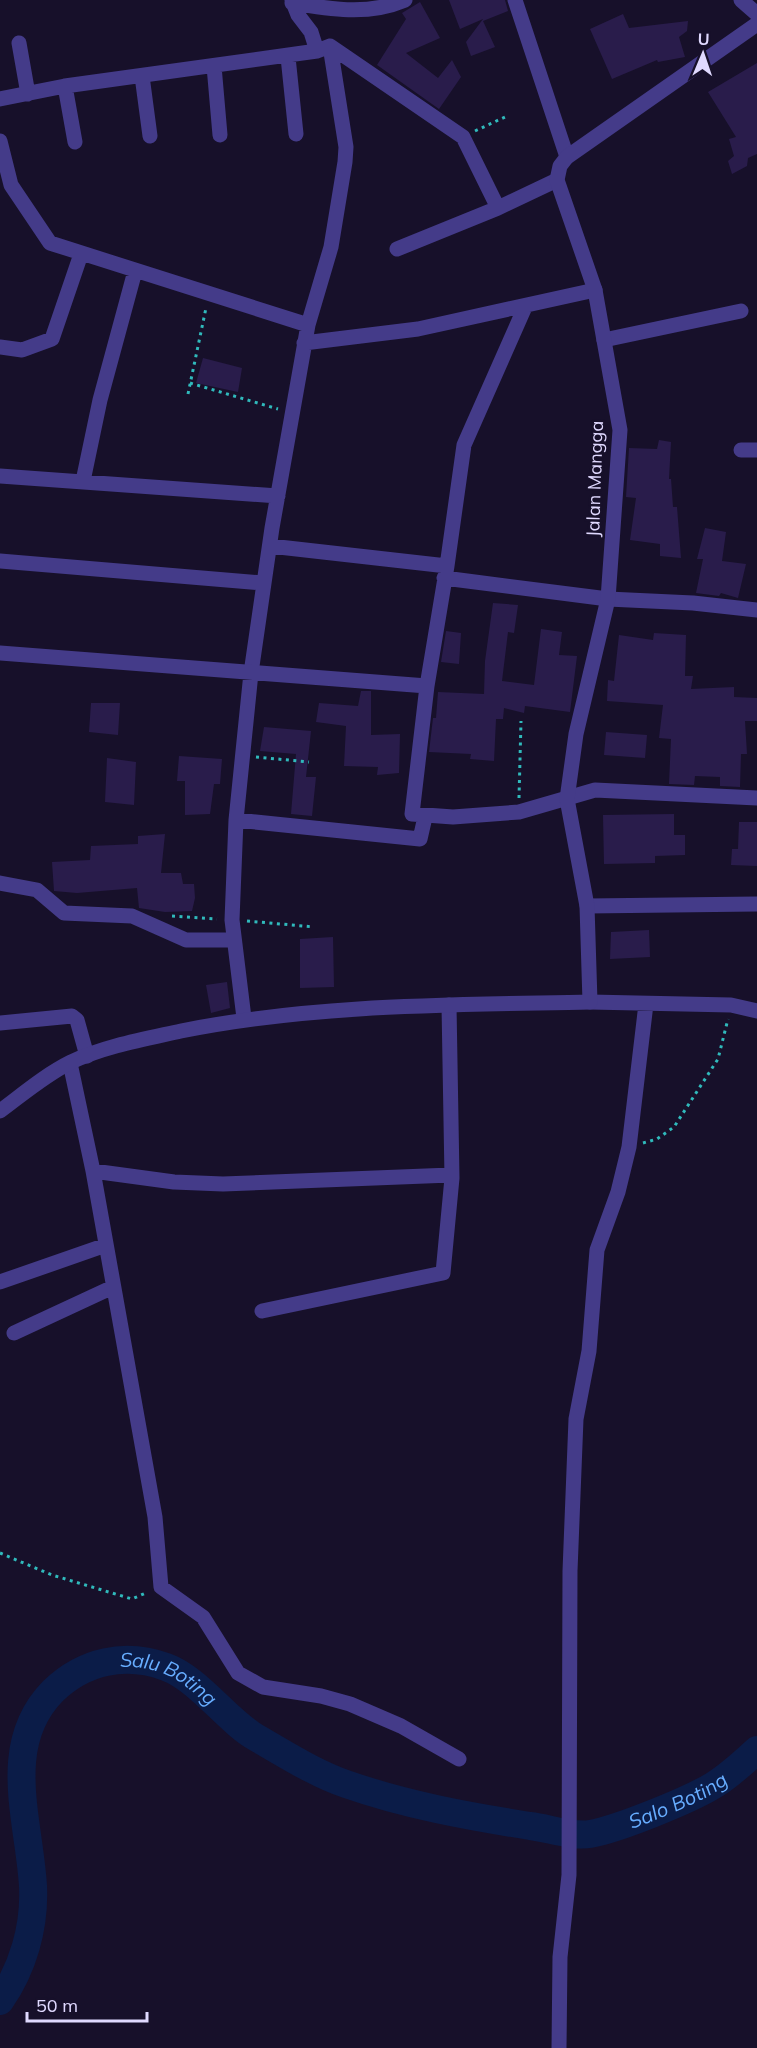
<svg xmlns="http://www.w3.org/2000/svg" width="757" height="2048" font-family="Mulish,sans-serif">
<rect width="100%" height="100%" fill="#17102a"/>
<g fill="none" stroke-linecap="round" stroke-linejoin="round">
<path stroke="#0b1c48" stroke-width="28" id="s1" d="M0,2001C23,1968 35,1927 33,1886C29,1819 0,1745 53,1691C84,1661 125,1652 166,1667C199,1679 228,1722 257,1738C285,1754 316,1774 346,1784C406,1805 467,1816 530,1826C548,1828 573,1837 590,1834C618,1829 690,1800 714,1785C729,1776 744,1762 757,1750"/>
</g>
<path fill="#291c4b" d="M449,0H505L508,11L483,21L495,47L471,56L466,42L483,19L460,29Z
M420,2L440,38L406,53L438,78L452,60L461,77L439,109L377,65L406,19L402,13Z
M623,14L629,28L688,21L687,31L679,37L685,57L658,62L657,60L612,79L590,29Z
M757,63V154L748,158L747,166L732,174L728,161L734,156L729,139L736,137L708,92Z
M203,358L242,368L238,392L196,383Z
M659,440L671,442L669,479H671L673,507H677L681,558L660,556V544L630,540L636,498L626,497L629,448L657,449Z
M705,528L726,532L722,561L746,564L738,598L721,593L719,596L696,593L703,559H697Z
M493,603L518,605L514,633L508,632L502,681L534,685L541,629L562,632L559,655L577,656L570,712L525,706L524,713L504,708L503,719H496L494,761L470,759L471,754L429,752L433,718H436L438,692L484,694L485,661Z
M446,631L461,633L459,664L441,662Z
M654,633L686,635L685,676H693L691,689L734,687V697L757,698V721H745L747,754H741L740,787L720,786V777L695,776L694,785L669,784L671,739L659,738L663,705L607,701L608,680L614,681L619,635L653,640Z
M361,691H371V735L400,734L399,773L377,775L378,767L344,766L346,726L316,722L319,703L358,706Z
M91,703H120L118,735L89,732Z
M264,727L311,731L306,777H316L312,816L291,814L296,754L260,751Z
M606,732L647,735L645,758L604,755Z
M179,756L222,759L220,784H214L210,814L185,815V781H177Z
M107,758L136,762L134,805L105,802Z
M674,814V835H685V855L655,856V863L604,864L603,815Z
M739,822H757V866L731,865L732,849H738Z
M165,834L161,873H181L183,884H194L195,898L192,911L165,912L139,908L137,888L77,893L54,891L52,862L90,860L91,846L138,844V836Z
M649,930L650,957L610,959L611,932Z
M333,937L334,987L300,988V939Z
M227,982L230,1008L211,1013L206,985Z"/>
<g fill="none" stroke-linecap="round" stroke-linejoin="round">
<path stroke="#30babc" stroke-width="3" stroke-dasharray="3 4.5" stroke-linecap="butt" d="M475,131L505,117
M190,383L278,409
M188,394L206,308
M256,757L309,762
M519,798L521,721
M172,916L217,919
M247,921L314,927
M643,1143L657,1139L674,1127L718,1059L728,1019
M0,1553L52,1575L132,1599L148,1592"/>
<path stroke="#443b89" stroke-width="15" d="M515,0L567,157
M292,3C332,9 367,16 405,0
M19,43L28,94
M330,46L463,137L498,208L557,180
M288,57L296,134
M214,66L220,135
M142,76L150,136
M65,86L75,142
M0,99L65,86L317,51
M0,141L11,185L50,243L308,325
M397,249L498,208
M604,340L741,311
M304,343L418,329L595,290
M0,347L22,350L52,339L81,254
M741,450H757
M0,476L278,496
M83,481L100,400L135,271
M270,546L447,566L427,686L412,814L453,817L519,812L595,790L757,798
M0,561L263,583
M447,566L464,445L525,307
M444,578L608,599L693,603L757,610
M0,653L427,686
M236,820L420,839L425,817
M0,883L37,890L64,913L132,916L186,940H233
M587,906L757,904
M590,1002L731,1005L757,1011
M244,1018L232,920L236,820L251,673L272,528L308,325L331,247L345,162L346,147L330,46L317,51L311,32L298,15L292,0
M0,1023L72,1016L77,1020L87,1056
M70,1063L93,1171L155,1517L161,1587L203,1617L238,1673L263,1687L321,1696L350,1704L401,1726L459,1759
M93,1171L174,1182L223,1184L451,1175
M0,1282L106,1245
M262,1311L443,1273L452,1178L449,1005
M14,1333L113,1287
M559,2048L560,1957L569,1875L570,1571L576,1419L589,1351L597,1250L618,1192L629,1147L646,1004"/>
<path stroke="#443b89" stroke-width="15" d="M741,0L757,14
M0,1111C23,1094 45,1075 71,1062C105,1046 145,1039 181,1031C315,1004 453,1005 590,1002L587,906L567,799L576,734L608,599L620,430L595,290L557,180L560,166L567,157L757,24"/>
</g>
<g text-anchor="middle" stroke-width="5" stroke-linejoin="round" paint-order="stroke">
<g font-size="18" fill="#e0d9ff" stroke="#17102a">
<text transform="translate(595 479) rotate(-88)" y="6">Jalan Mangga</text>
</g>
<g font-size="20" font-style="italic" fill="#67adff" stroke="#17102a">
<text dy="7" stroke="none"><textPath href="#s1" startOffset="454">Salu Boting</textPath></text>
<text dy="7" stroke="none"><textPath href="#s1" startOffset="1008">Salo Boting</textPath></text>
</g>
</g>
<g transform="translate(703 54) rotate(2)" stroke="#17102a" stroke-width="4.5" paint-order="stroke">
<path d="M0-4.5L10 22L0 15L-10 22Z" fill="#e0d9ff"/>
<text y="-9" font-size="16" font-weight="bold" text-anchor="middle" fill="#e0d9ff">U</text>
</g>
<path d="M27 2012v9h120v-9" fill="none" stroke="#e0d9ff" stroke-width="3"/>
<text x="36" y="2012" font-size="18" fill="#e0d9ff" stroke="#17102a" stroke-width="4.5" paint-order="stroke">50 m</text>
</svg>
